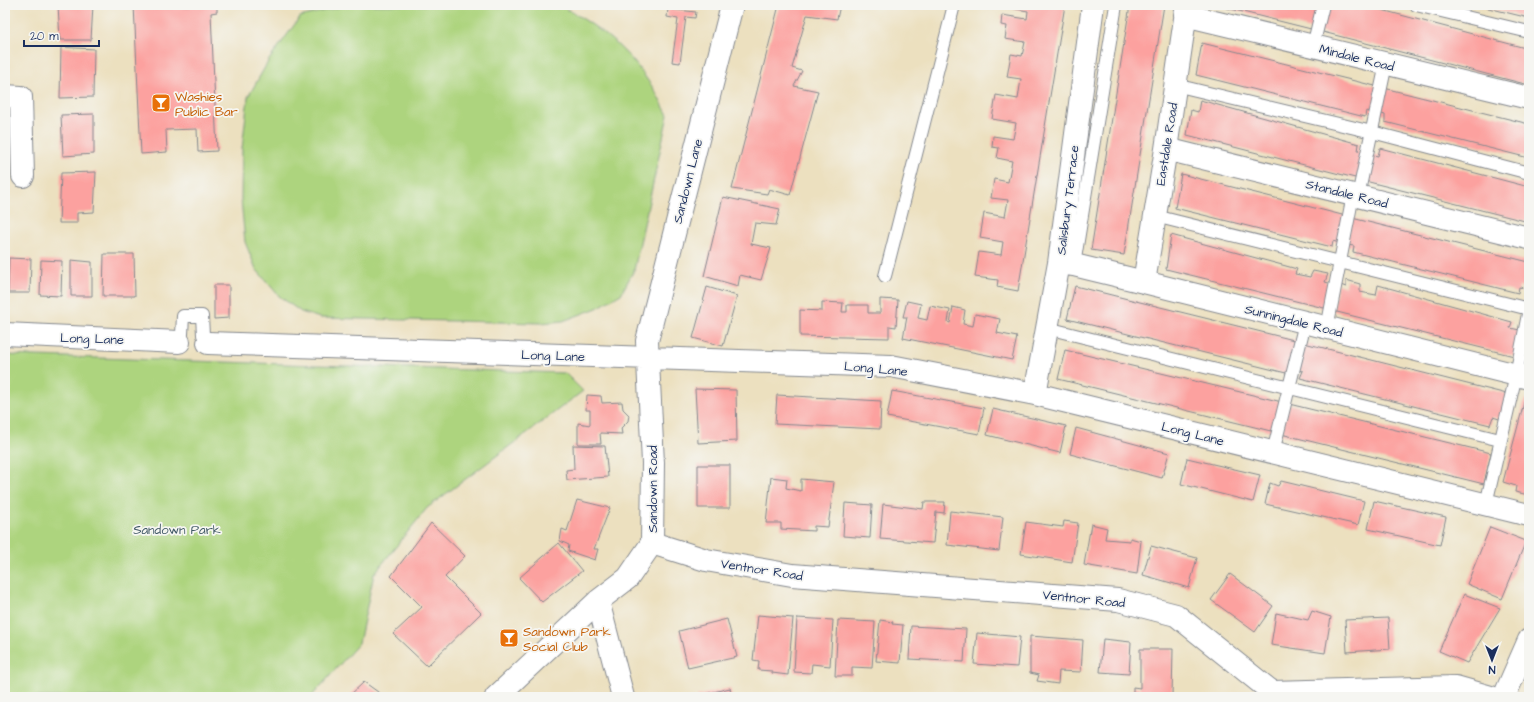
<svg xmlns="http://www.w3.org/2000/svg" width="1534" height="702" font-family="'Architects Daughter',sans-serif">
<rect width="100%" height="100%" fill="#f6f6f2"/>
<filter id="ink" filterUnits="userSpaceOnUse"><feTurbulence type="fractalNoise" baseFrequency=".025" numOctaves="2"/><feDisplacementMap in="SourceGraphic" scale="8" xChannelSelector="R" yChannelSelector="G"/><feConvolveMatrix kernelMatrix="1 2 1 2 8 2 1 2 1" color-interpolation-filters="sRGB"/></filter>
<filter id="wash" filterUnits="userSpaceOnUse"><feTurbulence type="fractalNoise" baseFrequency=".012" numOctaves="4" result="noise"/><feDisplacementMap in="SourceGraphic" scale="16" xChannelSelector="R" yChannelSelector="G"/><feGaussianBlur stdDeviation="0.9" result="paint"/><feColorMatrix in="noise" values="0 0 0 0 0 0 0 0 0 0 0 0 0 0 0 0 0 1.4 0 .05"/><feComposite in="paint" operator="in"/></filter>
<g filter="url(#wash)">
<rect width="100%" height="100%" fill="#ece0bf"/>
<path fill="#add47e" stroke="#64826e" d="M347,5H559C592,22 625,46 646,78C655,89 661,103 668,115L634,270L621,294L597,308L563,321L541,323L320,318L301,312L279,296L256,269L245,242L241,199L242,149L248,97L269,60L300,17Z
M5,355L565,373L583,391L427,508L374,574L359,643L311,697H5Z"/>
<g id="blocks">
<path fill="#fca19f" d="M58,5H93L91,40H60Z
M134,5L217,6V12L211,13L217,151L198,152L197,129L166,130L167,152L141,154Z
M779,5H840L837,19L807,15L792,68L802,71L794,86L818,91L790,195L769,189L767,194L732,189Z
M1004,5H1065L1018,291L997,287L998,280L975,277L979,252L1001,255L1003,242L980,238L984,213L1005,217L1008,200L991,198L994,179L1008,182L1012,161L997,158L999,148L992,147L993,136L1013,139L1016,123L992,119L996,95L1018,99L1021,79L1007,77L1011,54L1022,56L1025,42L1005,39L1007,26L1001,25L1002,15L1027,19L1028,11L1004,7Z
M1130,5H1164L1124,255L1091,250Z
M1215,5H1321L1315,30Z
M1333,5H1363L1529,49V85L1319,31L1326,6L1333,7Z
M1480,5H1529V18L1480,6Z
M668,9L696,12L695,18L686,17L680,63L672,62L678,19L667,17Z
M1202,43L1379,87L1373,112L1366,111L1365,117L1196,75Z
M61,47L94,49L93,97L60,98Z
M1384,88L1529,124V158L1385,122V115L1378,113Z
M1200,100L1359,144L1358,151L1365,153L1359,179L1187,135L1191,110L1198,112Z
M94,114V154L63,156L61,115Z
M1380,148L1529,187V222L1365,181L1369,154L1378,156Z
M96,172L94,212L77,213V223H59L61,173Z
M1181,174L1346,216L1342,244L1333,241L1332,247L1175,208Z
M723,197L780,209L776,225L755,223L751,244L771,248L761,280L740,275L738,286L704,276Z
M1352,218L1529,262V289L1519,287L1518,293L1353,252L1354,246L1346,245Z
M1171,235L1297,269L1295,274L1310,277L1313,271L1328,274L1325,282L1333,284L1328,309L1166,269Z
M104,254H134L135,296H103Z
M9,258L31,259L30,293H8Z
M41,260L62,261L61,296L40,295Z
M71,260L92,262V296H71Z
M1346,280L1360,284V292L1376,295L1378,285L1512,322L1510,328L1520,330L1514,356L1333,311L1338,284L1346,287Z
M214,285H229V318L214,319Z
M1075,286L1298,341L1290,374L1067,319Z
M707,287L737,296L723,346L693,338Z
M880,299L898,300L896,327L889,326V338L800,336V310L822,311V302L843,303L842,312H847V305H868V313H880Z
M907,301L921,304L918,318L927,320L930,306L950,310L948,322L950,323L953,307L965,310L963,324L973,326L975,314L1000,319L997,333L1017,337L1012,360L903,338L907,317H903Z
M1304,343L1507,394L1502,420L1493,417L1490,425L1300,378L1303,371L1297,370Z
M1065,350L1282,402L1275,432L1058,379Z
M695,389L736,390L737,441L698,443Z
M892,391L984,408L979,434L887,417Z
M587,395L601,396L602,403L622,402L623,409L629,415L628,421L621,428L622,434L600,433L601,444H578V423L590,425V410H586Z
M777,395L881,401L880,429L775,424Z
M1525,399L1529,401V495L1515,492L1516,486L1503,482Z
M1289,404L1491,453L1484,484L1281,434Z
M993,409L1066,426L1060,453L987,435Z
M1076,428L1169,453L1162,478L1070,454Z
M573,445L605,446L608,477L567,480L566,470L574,469Z
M1187,458L1260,475L1253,502L1181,484Z
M698,465H730V508H698Z
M771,477L787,479L786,488L801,491V479L834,482L828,527L814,526V531L781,529V523H766Z
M1281,481L1364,501L1358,525L1265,504L1270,483L1278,486Z
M577,500L610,508L594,549H598L595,560L568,551L569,545L560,541L562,529L567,531Z
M1374,501L1446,517L1440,545L1368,529Z
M924,502H945L944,513L936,512L933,543L880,539L883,504L923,509Z
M845,503L872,505L870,538L843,536Z
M950,511L1003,517L999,551L947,545Z
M1064,521L1078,523L1072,562L1021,554L1026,522L1063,527Z
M431,523L465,556L445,577L481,613L427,666L393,634L422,607L391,576Z
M1091,524L1107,528L1105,539L1130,541V538L1141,541L1137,574L1084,565Z
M1490,527L1526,541L1502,599L1467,584Z
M559,543L582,571L542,602L519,578Z
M1151,546L1197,558L1189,588L1143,575Z
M1230,574L1273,606L1255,632L1211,600Z
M1464,594L1500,608L1467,663L1439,651Z
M1312,611L1331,617L1325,653L1271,645L1276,613L1308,620Z
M758,615L793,618L788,675L772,673V671L758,670L759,661L753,660Z
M797,618L833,620L830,666L812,664L811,673L794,672Z
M1388,618L1390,649L1347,652L1345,620Z
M727,619L737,657L688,668L679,631Z
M838,620L875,622L872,668L852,667V676H835Z
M880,620L893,622L892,624L903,625L900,663L876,661Z
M911,626L966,629L964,662L909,659Z
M977,633L1020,637L1017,667L974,664Z
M1030,636L1083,640L1081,672L1059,671L1058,684L1037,681L1039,675L1030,673Z
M1103,639L1131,642L1129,674L1100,672Z
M1140,649H1173L1172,697H1133V687L1140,688Z
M364,682L385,697H348Z
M730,688L732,697H697V696Z"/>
</g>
</g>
<g filter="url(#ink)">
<use href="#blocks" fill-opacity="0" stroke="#84888e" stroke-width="1"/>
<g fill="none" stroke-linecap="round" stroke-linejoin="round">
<g stroke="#84888e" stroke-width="14">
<path id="service" d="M1416,5L1529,32
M1313,46L1323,5
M1175,85L1372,132L1529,173
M1358,196L1386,64
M1155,216L1529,309
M1074,265L1116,5
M885,276L954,5
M1047,328L1500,440
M1327,328L1353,195
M179,342L182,334L183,316H202L203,335L208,343
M1273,452L1305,323
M1486,504L1516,375L1529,309"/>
</g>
<g stroke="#84888e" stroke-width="24">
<path id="minor" d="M1185,15L1529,98
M5,96L21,97L23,176
M1166,149L1529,238
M1059,263L1074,265L1144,282L1529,378
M1144,282L1166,149L1187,5
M5,334L179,342
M208,343L891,366L1035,394L1529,515
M1035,394L1059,263L1093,5
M652,543L706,560L792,575L1118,600L1176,615L1272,692L1456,687L1491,697
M598,601L623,697
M496,697L598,601L628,578L652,543L653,463L647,341L732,5"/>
</g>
<g stroke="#84888e" stroke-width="24">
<path id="secondary" d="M1504,697L1529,640"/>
</g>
<use href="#service" stroke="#fff" stroke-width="12"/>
<use href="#minor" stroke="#fff" stroke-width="22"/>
<use href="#secondary" stroke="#fff" stroke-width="22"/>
</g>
</g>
<defs>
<g id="bar-square" transform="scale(1)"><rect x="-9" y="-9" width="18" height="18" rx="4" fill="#e8710a" stroke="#f6f6f2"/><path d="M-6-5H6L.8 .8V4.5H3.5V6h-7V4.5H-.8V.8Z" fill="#fff"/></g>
</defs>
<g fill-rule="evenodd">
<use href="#bar-square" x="161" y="103"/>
<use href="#bar-square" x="509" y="638"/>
</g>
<g text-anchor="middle" stroke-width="3.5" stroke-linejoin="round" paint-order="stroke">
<g font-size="13" fill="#1b2f5e" stroke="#f6f6f2">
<text transform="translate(1357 57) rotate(14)" y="5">Mindale Road</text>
<text transform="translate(1166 144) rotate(-81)" y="5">Eastdale Road</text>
<text transform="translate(687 181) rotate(-76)" y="5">Sandown Lane</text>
<text transform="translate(1347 193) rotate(14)" y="5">Standale Road</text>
<text transform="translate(1067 200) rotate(-83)" y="5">Salisbury Terrace</text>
<text transform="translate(1294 320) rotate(14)" y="5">Sunningdale Road</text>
<text transform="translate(92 338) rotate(2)" y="5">Long Lane</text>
<text transform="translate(553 355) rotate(2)" y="5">Long Lane</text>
<text transform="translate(876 368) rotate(5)" y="5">Long Lane</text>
<text transform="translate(1193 433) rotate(14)" y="5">Long Lane</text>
<text transform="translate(652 489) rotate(-90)" y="5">Sandown Road</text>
<text transform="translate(762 569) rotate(9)" y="5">Ventnor Road</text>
<text transform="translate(1084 598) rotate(6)" y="5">Ventnor Road</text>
</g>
<g font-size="13" fill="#c56008" stroke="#f6f6f2" text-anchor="start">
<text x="175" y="101">Washies<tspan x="175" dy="15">Public Bar</tspan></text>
<text x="523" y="636">Sandown Park<tspan x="523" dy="15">Social Club</tspan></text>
</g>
<g font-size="13" fill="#405866" stroke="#f6f6f2">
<text x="177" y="534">Sandown Park</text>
</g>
</g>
<rect width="1534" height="702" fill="none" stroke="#f6f6f2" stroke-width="20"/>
<g transform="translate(1492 660) rotate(180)" stroke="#f6f6f2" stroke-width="3" paint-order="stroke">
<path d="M0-3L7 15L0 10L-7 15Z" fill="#1b2f5e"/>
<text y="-6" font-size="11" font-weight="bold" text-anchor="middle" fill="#1b2f5e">N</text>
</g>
<path d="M24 40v6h75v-6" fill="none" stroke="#1b2f5e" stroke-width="2"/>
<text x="30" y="40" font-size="12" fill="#1b2f5e" stroke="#f6f6f2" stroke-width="3" paint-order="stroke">20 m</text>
</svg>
